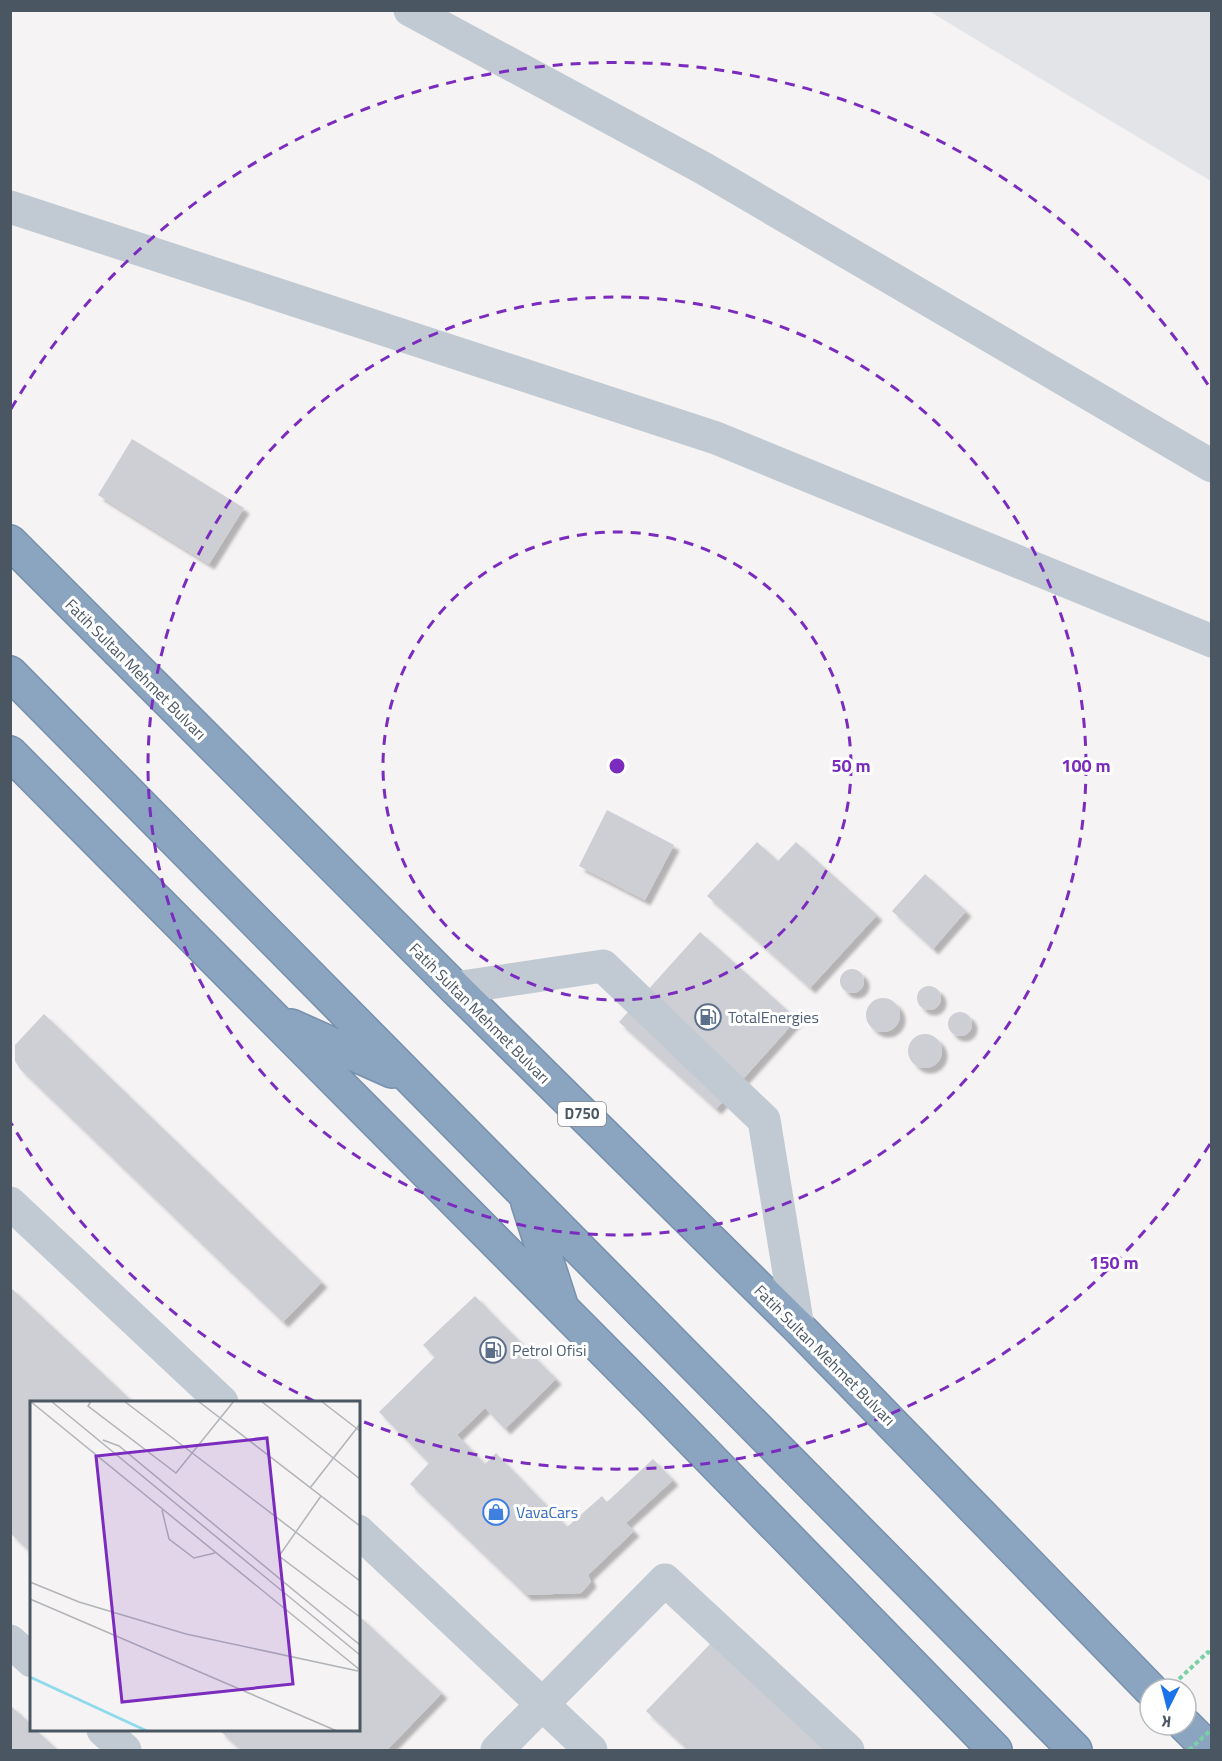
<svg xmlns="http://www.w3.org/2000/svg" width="1222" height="1761" font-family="'Titillium Web',sans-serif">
<defs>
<filter id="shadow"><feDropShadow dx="5.5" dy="5.5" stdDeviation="1.5" flood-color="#0004"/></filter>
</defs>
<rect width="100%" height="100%" fill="#f5f3f3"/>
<path fill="#e2e4e7" d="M929,11H1211V181L1071,97Z"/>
<path fill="#cdcfd5" filter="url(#shadow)" d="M132,439L244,508L209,564L98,495Z
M607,810L674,845L645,900L579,866Z
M757,842L778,861L796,842L877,915L810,988L707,896Z
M925,874L966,911L933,949L892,911Z
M700,932L797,1019L716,1109L619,1022Z
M840 981a12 12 0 1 1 24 0a12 12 0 1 1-24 0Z
M917 998a12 12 0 1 1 24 0a12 12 0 1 1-24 0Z
M866 1015a17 17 0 1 1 34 0a17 17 0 1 1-34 0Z
M948 1024a12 12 0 1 1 24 0a12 12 0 1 1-24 0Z
M44,1014L322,1282L283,1322L20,1069L15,1061V1045Z
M908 1051a17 17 0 1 1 34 0a17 17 0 1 1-34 0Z
M10,1287L133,1402H32V1553L10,1533Z
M475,1296L556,1379L505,1429L485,1408L457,1435L485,1464L496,1453L567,1527L602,1496L607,1502L653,1459L673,1480L626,1523L634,1531L588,1575L591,1582L581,1593L526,1595L410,1484L429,1463L379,1412L435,1357L423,1345Z
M358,1615L442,1693L387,1750H241L219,1730H358Z
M713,1641L829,1750H688L646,1711Z
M10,1705L32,1725V1730H36L58,1750H10Z"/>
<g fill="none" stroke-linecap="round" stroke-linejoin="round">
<g stroke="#7690ad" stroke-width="36">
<path id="highway" d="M10,542L455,988L798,1327L1150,1689
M10,673L1075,1750
M10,753L650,1397L995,1750
M291,1026L392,1071
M528,1203L560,1302
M1185,1725L1210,1750"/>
</g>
<path stroke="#7ad0a6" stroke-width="4" stroke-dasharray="4.5 3" stroke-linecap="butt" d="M1179,1679L1208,1652L1212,1655"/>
<path stroke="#c1cad2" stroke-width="33" d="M410,10L703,168L1212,466
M10,207L716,438L1212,641
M455,988L603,966L764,1120L798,1327
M10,1203L222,1402
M358,1531L591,1750
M10,1641L32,1661
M103,1730L125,1750
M497,1750L665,1580L848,1750"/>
<use href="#highway" stroke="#8ba5c1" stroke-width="33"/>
<path stroke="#7ad0a6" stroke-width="4" stroke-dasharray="4.5 3" stroke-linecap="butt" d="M1189,1750L1212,1729"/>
</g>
<g fill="none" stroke="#7b2cbf" stroke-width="3" stroke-dasharray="10 8">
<circle cx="617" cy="766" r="234"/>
<circle cx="617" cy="766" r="469"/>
<path d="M1210 1144A703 703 0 0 1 359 1420M314 1401A703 703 0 0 1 11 1123M11 409A703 703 0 0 1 1210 388"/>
</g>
<defs>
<g id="fuel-ring" transform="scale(1.35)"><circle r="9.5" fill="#fff" stroke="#5c6f8a" stroke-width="1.5"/><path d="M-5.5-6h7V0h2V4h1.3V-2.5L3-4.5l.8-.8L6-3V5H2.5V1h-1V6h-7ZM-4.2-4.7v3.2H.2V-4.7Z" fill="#5c6f8a"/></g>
<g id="shop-ring" transform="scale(1.35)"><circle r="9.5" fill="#fff" stroke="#3f7fe0" stroke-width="1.5"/><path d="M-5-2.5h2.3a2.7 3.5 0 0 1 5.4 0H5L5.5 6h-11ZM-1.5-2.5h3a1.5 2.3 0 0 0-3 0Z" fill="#3f7fe0"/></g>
</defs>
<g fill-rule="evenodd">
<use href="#fuel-ring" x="708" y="1017"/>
<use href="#fuel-ring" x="493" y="1350"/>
<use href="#shop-ring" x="496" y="1512"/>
</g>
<g text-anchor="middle" stroke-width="6" stroke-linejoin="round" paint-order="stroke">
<rect fill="#fff" stroke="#808990" stroke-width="1.5" x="558" y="1102" width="48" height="24" rx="4.5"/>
<g font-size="15" font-weight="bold" fill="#4a5661">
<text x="582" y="1119">D750</text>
</g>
<g font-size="16" fill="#4a5661" stroke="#fff">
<text transform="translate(136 669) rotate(45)" y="6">Fatih Sultan Mehmet Bulvarı</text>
<text transform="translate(480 1013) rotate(45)" y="6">Fatih Sultan Mehmet Bulvarı</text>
<text transform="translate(825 1355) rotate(45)" y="6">Fatih Sultan Mehmet Bulvarı</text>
</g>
<g font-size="16" fill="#4e5e75" stroke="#fff" text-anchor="start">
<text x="728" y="1023">TotalEnergies</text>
<text x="512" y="1356">Petrol Ofisi</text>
</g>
<g font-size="16" fill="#366cbe" stroke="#fff" text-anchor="start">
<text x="516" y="1518">VavaCars</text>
</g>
</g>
<g transform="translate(30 1401)">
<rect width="330" height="330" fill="#f5f3f3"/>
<path fill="none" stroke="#90daee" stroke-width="3" d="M0,276L117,330"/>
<path fill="none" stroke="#b1b4b9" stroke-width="1.5" d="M0,0L330,269M21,0L330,254M61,0L58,5L146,72L204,0M94,0L330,180M168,0L330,125M231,0L330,78M291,0L330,30M73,39L89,45L330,244M280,87L330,23M291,95L249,155L330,216M132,109L139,138L164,157L185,152M0,181L49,201L156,233L328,270M0,198L307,330"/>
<path fill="#7b2cbf" fill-opacity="0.15" stroke="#7b2cbf" stroke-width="3" d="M237,37L263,283L92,301L66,55Z"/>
<rect width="330" height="330" fill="none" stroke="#4a5661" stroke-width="3"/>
</g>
<circle cx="617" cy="766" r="9" fill="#7b2cbf" stroke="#fff" stroke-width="3"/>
<g font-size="18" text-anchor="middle" font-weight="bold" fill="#7b2cbf" stroke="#fff" stroke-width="6" stroke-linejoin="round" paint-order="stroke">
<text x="851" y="772">50 m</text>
<text x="1086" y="772">100 m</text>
<text x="1114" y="1269">150 m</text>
</g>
<rect width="1222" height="1761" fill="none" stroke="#4a5661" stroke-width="24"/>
<g transform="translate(1168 1707) rotate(186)"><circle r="28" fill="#ffffff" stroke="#b7bbc0" stroke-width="1.5"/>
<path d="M0-4.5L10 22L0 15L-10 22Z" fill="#1a73e8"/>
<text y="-9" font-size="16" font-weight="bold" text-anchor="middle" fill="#4a5661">K</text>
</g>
</svg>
